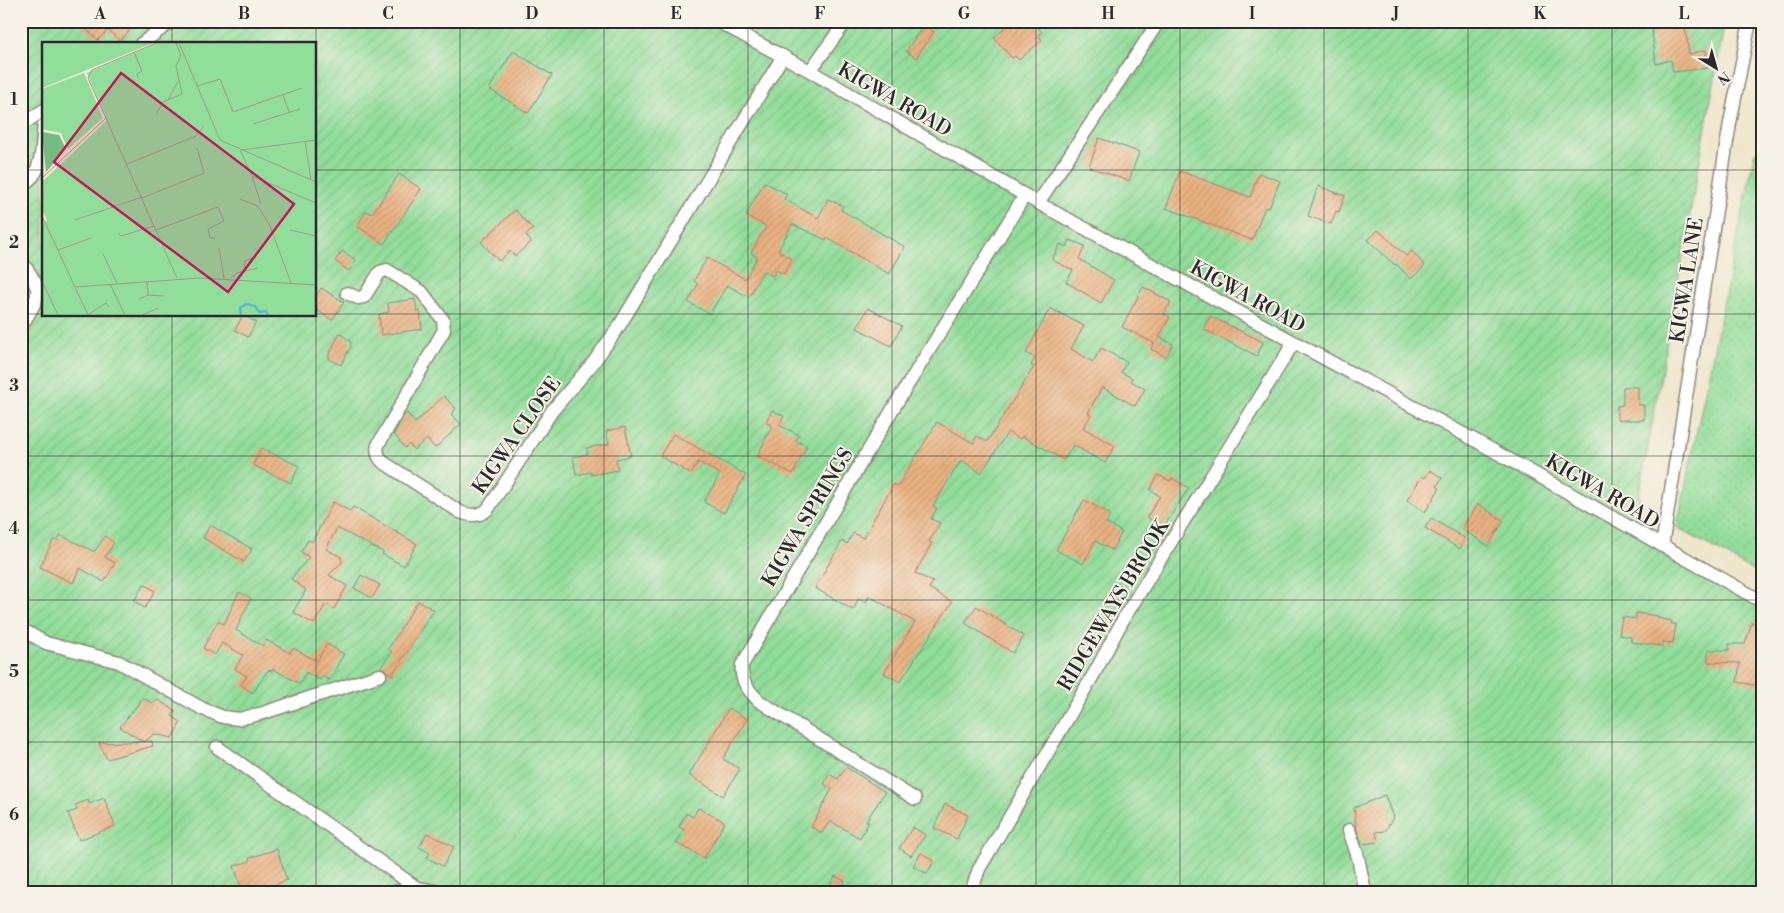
<svg xmlns="http://www.w3.org/2000/svg" width="1784" height="913" font-family="'Libre Bodoni',serif">
<defs>
<pattern id="grass-dots" width="8" height="8" patternUnits="userSpaceOnUse" patternTransform="scale(1.25)"><rect width="8" height="8" fill="#91dd9a"/><path d="M2 2h.1M6 6h.1" fill="none" stroke="#7dbe85" stroke-width="1.8" stroke-linecap="round"/></pattern>
<pattern id="garden-furrows" width="10" height="10" patternUnits="userSpaceOnUse" patternTransform="scale(1.25)"><rect width="10" height="10" fill="#91dd9a"/><path d="M-1 1l2-2M0 10L10 0M9 11l2-2" fill="none" stroke="#7dbe85"/></pattern>
<pattern id="building-hatch" width="6" height="6" patternUnits="userSpaceOnUse" patternTransform="scale(1.25)"><rect width="6" height="6" fill="#e9b180"/><path d="M-1 1l2-2M0 6l6-6M5 7l2-2" fill="none" stroke="#c8986f"/></pattern>
</defs>
<rect width="100%" height="100%" fill="#f7f3e8"/>
<filter id="ink" filterUnits="userSpaceOnUse"><feTurbulence type="fractalNoise" baseFrequency=".02" numOctaves="2"/><feDisplacementMap in="SourceGraphic" scale="10" xChannelSelector="R" yChannelSelector="G"/><feConvolveMatrix kernelMatrix="1 2 1 2 8 2 1 2 1" color-interpolation-filters="sRGB"/></filter>
<filter id="wash" filterUnits="userSpaceOnUse"><feTurbulence type="fractalNoise" baseFrequency=".0096" numOctaves="4" result="noise"/><feDisplacementMap in="SourceGraphic" scale="20" xChannelSelector="R" yChannelSelector="G"/><feGaussianBlur stdDeviation="1.12" result="paint"/><feColorMatrix in="noise" values="0 0 0 0 0 0 0 0 0 0 0 0 0 0 0 0 0 1.4 0 .05"/><feComposite in="paint" operator="in"/></filter>
<g filter="url(#wash)">
<rect width="100%" height="100%" fill="#efe6cc"/>
<path fill="url(#grass-dots)" stroke="#5e8462" d="M1755,152L1763,157V577L1677,527Z"/>
<path fill="url(#garden-furrows)" stroke="#5e8462" fill-rule="evenodd" d="M21,21H1725L1639,496L1643,536L1763,604V892H21ZM44,44H315V315H44Z"/>
<g id="blocks">
<path fill="url(#building-hatch)" d="M77,21H138L120,41L108,30L98,40Z
M1011,21H1032L1042,32L1038,35L1042,40L1019,60L1015,56L1012,58L994,38Z
M1665,21H1684L1689,54L1706,50L1708,68L1673,72L1671,60L1656,64L1651,23Z
M924,25L934,32L916,58L906,51Z
M513,51L552,75L528,113L489,89Z
M1099,138L1139,152L1129,181L1089,167Z
M1180,171L1250,197L1259,173L1280,181L1269,208L1265,207L1252,240L1166,208Z
M399,174L421,189L384,244L357,226L366,211L372,214Z
M764,182L787,194L784,199L818,218L828,199L843,206L841,210L905,247L889,274L827,238L826,240L792,224L778,251L792,259L784,274L776,270L773,276L763,271L749,297L727,285L710,314L688,302L698,284L694,281L707,258L745,279L757,257L751,253L766,226L746,216Z
M1318,186L1345,196L1339,212L1336,211L1331,224L1308,216Z
M515,210L533,229L526,235L531,242L515,256L510,251L499,261L481,242Z
M1378,230L1406,256L1412,251L1425,266L1411,279L1396,264L1395,265L1368,240Z
M1070,240L1085,246L1079,259L1114,280L1101,303L1066,282L1073,270L1052,260L1060,244L1067,247Z
M342,251L356,260L349,271L335,261Z
M1143,287L1171,302L1164,314L1170,317L1159,337L1173,344L1166,357L1151,349L1154,343L1122,327Z
M321,288L344,302L332,320L315,309V297Z
M415,299L417,311H420L422,329L381,335L379,314L389,312L388,303Z
M868,308L902,326L891,346L857,328Z
M1050,308L1084,326L1071,349L1093,362L1101,348L1127,362L1121,372L1132,378L1131,381L1145,389L1135,406L1102,387L1088,413L1091,415L1083,428L1115,446L1105,463L1073,445L1064,460L1022,436L1020,439L1008,432L981,473L961,460L933,506L937,508L931,519L940,523L929,542L932,543L915,573L933,582L929,588L952,602L900,682L884,673L915,622L869,596L866,602L859,598L853,610L815,588L842,541L847,544L853,533L863,538L894,484L898,486L937,422L973,443L977,436L987,442L1034,367L1031,365L1035,358L1026,353Z
M243,315L256,322L248,337L235,330Z
M1210,316L1263,342L1257,356L1203,329Z
M340,333L351,342V346L341,365L329,359V354Z
M1623,387H1638V405H1644V420H1617V406L1623,405Z
M444,396L456,409L451,414L461,424L435,448L427,439L414,450L409,444L405,448L394,434L404,416L407,413L415,423Z
M772,410L784,416L779,425L799,435L796,441L807,446L793,474L757,456L772,426L766,422Z
M625,427L631,456L616,459L618,470L591,475V472L576,475L573,457L588,454L586,448L609,444L606,431Z
M673,434L746,475L724,513L704,502L720,474L698,462L691,474L660,456Z
M261,448L299,466L291,483L253,465Z
M1430,470L1442,478L1437,486L1440,488L1425,512L1407,500L1422,476L1425,478Z
M1158,475L1170,481L1172,478L1189,488L1163,528L1147,517L1160,496L1150,490Z
M1084,500L1110,514L1106,523L1122,532L1112,550L1095,541L1083,564L1056,550Z
M333,502L350,511L353,507L417,544L404,566L382,554L383,552L337,528L326,549L341,557L342,562L329,575L347,586L334,609L326,604L314,624L293,612L306,590L291,579L309,557L301,552L308,540L312,542Z
M1478,504L1504,521L1488,546L1462,529Z
M1431,518L1466,539L1460,549L1425,528Z
M210,525L252,549L244,562L203,538Z
M60,535L93,551H95L105,536L114,543L105,557L115,563L104,582L80,568L73,583L40,567L54,539L58,541Z
M361,575L380,585L372,598L354,588Z
M144,584L155,591L145,608L134,601Z
M239,592L251,598L236,630L263,646L266,640L290,653L293,648L317,661L327,644L344,654L329,680L322,676L320,680L306,672L300,684L273,669L272,671L268,670L253,693L241,685L247,676L235,669L243,655L222,643L215,655L203,648L218,621L224,624Z
M418,601L434,610L392,675L381,667L392,652L388,649Z
M976,606L1024,636L1013,653L965,623Z
M1636,613L1658,616V618L1672,621L1671,624H1676L1673,643L1663,642L1662,646L1631,642V637L1619,635L1622,617L1636,619Z
M1752,622L1763,626V669L1760,686L1737,682L1740,663L1708,662V650H1729V644H1745Z
M143,698L152,703L158,700L176,711L172,716L181,722L172,738L154,734L144,742L120,727Z
M729,708L747,719L723,759L740,769L723,796L689,775Z
M152,741L153,746L107,759L99,743Z
M846,767L885,792L866,821L869,822L860,838L830,821L822,833L811,827L832,789L824,784L829,774L838,779Z
M1385,795L1393,818L1385,831L1376,832L1378,842L1362,844L1356,827L1354,808Z
M104,798L115,826L79,840L68,813L77,810L75,805L88,800L89,804Z
M945,804L968,815L957,839L934,828Z
M698,808L725,822L704,858L676,843L684,830L679,827L686,813L693,817Z
M913,827L925,835L911,856L899,848Z
M427,833L454,847L443,866L427,858L430,853L419,847Z
M277,849L287,880L254,892H243L234,866L250,861L249,858Z
M921,853L934,861L927,874L913,866Z
M835,876L845,881L839,892H827Z"/>
</g>
</g>
<g filter="url(#ink)">
<use href="#blocks" fill-opacity="0" stroke="#8d887c" stroke-width="1"/>
<g fill="none" stroke-linecap="round" stroke-linejoin="round">
<g stroke="#8d887c" stroke-width="15">
<path id="minor" d="M717,21L810,71L1038,203L1478,442L1763,602
M141,44L172,21
M810,71L846,21
M21,125L44,110
M21,187C25,183 30,180 33,176C43,163 42,141 44,125
M1038,203L1159,21
M21,261C45,293 40,294 21,327
M347,293L358,298L364,297L380,272L387,270L422,292L443,320L444,330L378,445C376,452 378,457 383,462L460,512C471,516 479,517 488,509L552,411L593,363L618,328L783,56
M1662,546L1730,123L1750,21
M21,629L46,643L119,662L203,709L223,717L239,719L263,713L380,675
M217,747L417,888
M915,799L759,701C748,690 740,681 742,665L891,412L1025,195
M1349,830L1358,857L1365,892
M395,892L417,888L441,892
M971,892L979,869L1095,672L1124,618L1294,342"/>
</g>
<use href="#minor" stroke="#fff" stroke-width="12"/>
</g>
</g>
<path fill="none" stroke="#2b2b2b" stroke-width="1" stroke-opacity="0.55" d="M172,21V44M316,21V892M460,21V892M604,21V892M748,21V892M892,21V892M1036,21V892M1180,21V892M1324,21V892M1468,21V892M1612,21V892M21,170H44M315,170H1763M21,314H44M315,314H1763M172,315V892M21,456H1763M21,600H1763M21,742H1763"/>
<g text-anchor="middle" stroke-width="4" stroke-linejoin="round" paint-order="stroke">
<g font-size="20" fill="#2b2b2b" stroke="#f7f3e8">
<text transform="translate(895 99) rotate(30)" y="7">KIGWA ROAD</text>
<text transform="translate(1686 280) rotate(-81)" y="7">KIGWA LANE</text>
<text transform="translate(1248 296) rotate(29)" y="7">KIGWA ROAD</text>
<text transform="translate(516 435) rotate(-55)" y="7">KIGWA CLOSE</text>
<text transform="translate(1603 491) rotate(30)" y="7">KIGWA ROAD</text>
<text transform="translate(807 517) rotate(-59)" y="7">KIGWA SPRINGS</text>
<text transform="translate(1113 605) rotate(-59)" y="7">RIDGEWAYS BROOK</text>
</g>
</g>
<g transform="translate(42 42)">
<rect width="274" height="274" fill="#efe6cc"/>
<path d="M0,1H111L0,46ZM42,31L61,76L26,107L19,91L0,87V47Z" fill="#91dd9a"/>
<path d="M0,90L17,93L24,107L4,130Z" fill="#74bc82"/>
<path d="M115,1H274V273H0V182L5,178L0,167V140L65,78L45,31Z" fill="#91dd9a"/>
<path fill="none" stroke="#53bfcd" stroke-width="2.5" d="M199,273L198,266L204,262L213,264L217,270L224,269L226,273"/>
<path fill="none" stroke="#a19b8c" stroke-width="1" d="M114,1L50,28L46,36L135,236M137,1L178,98L274,140M92,10L100,29L95,32L96,36M155,44L178,37L191,70L260,46M241,53L247,70M126,58L136,39M115,71L121,60L140,52L134,24L139,13L134,1M211,82L258,67M263,99L269,138M198,108L210,134L274,161M200,108L274,98M85,122L154,94L162,84M210,135L219,162M0,136L64,76M100,156L162,131L155,106M198,157L216,164L228,184L249,241M0,174L46,273M33,178L100,155M114,188L176,165L182,179L166,187L168,196H173M248,188L274,194M76,191L79,194L112,184M177,206L182,236M16,208L49,196M61,212L75,241M202,230L203,219L213,215M189,236L195,231L216,226M0,239L16,273M68,242L83,273M33,245L158,236L274,243M106,253L122,254M97,257L106,253L105,239M46,273L64,261L67,265M100,273L116,266"/>
<path fill="#c2185b" fill-opacity="0.15" stroke="#c2185b" stroke-width="2.5" d="M79,31L252,162L186,250L12,120Z"/>
<rect width="274" height="274" fill="none" stroke="#2b2b2b" stroke-width="2.5"/>
</g>
<rect width="1784" height="913" fill="none" stroke="#f7f3e8" stroke-width="55"/>
<g transform="translate(1716 68) rotate(143)" stroke="#f7f3e8" stroke-width="4" paint-order="stroke">
<path d="M0-4L9 19L0 12L-9 19Z" fill="#2b2b2b"/>
<text y="-8" font-size="14" font-weight="bold" text-anchor="middle" fill="#2b2b2b">N</text>
</g>
<rect x="28" y="28" width="1728" height="858" fill="none" stroke="#2b2b2b" stroke-width="2"/>
<g font-size="16" text-anchor="middle" font-weight="bold" fill="#2b2b2b">
<text x="100" y="19">A</text>
<text x="244" y="19">B</text>
<text x="388" y="19">C</text>
<text x="532" y="19">D</text>
<text x="676" y="19">E</text>
<text x="820" y="19">F</text>
<text x="964" y="19">G</text>
<text x="1108" y="19">H</text>
<text x="1252" y="19">I</text>
<text x="1396" y="19">J</text>
<text x="1540" y="19">K</text>
<text x="1684" y="19">L</text>
<text x="14" y="105">1</text>
<text x="14" y="248">2</text>
<text x="14" y="391">3</text>
<text x="14" y="534">4</text>
<text x="14" y="677">5</text>
<text x="14" y="820">6</text>
</g>
</svg>
